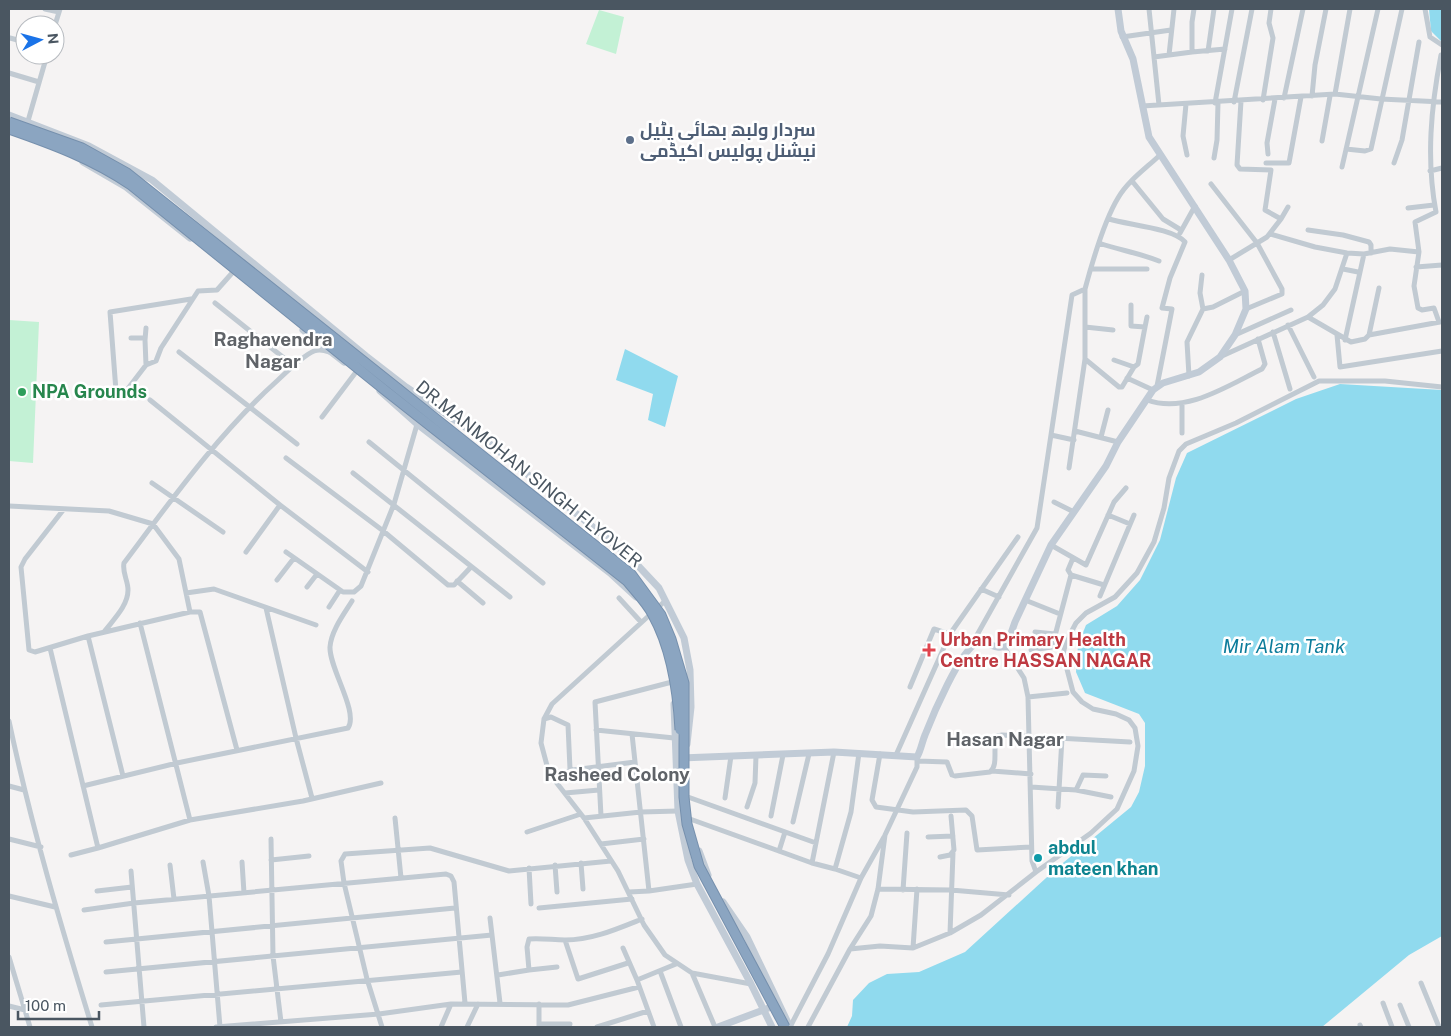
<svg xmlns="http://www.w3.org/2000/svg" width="1451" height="1036" font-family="'Public Sans',Cairo,sans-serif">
<rect width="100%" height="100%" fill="#f5f3f3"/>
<path fill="#c3f1d5" d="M599,10L624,17L616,54L586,44Z
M9,320L39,322L33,463L9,461Z"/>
<path fill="#90daee" d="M1429,9H1442V42L1431,31Z
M625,349L678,376L665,427L648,420L653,394L616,380Z
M1340,384L1442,390V936L1409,955L1322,1027H847L852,1016L853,1000L869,983L887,974L919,972L965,952L1058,867L1131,807L1139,792L1145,766V723L1139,714L1085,693L1076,672L1078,645L1086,625L1117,606L1140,580L1160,540L1176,478L1187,453L1296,399Z"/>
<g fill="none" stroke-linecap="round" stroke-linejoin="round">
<path stroke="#c1cad2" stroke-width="5" d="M45,9L59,12
M1149,9L1154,57
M1194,9L1192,22V52L1225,49
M1425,9L1430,37L1442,45
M55,25L60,9
M1122,37L1171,30
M10,38L25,42
M1208,51L1214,9
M1169,55L1174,9
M9,73L39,82
M1335,94L1350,9
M1312,96L1315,65L1326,9
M1284,98L1303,9
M1263,100L1273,38L1269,23L1271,9
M1234,102L1252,9
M1215,103L1232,9
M1186,104L1183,136L1187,155
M1159,105L1154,57L1192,52
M1142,106L1335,94L1381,99L1442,102
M28,121L47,55
M1322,141L1330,96
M1346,149L1365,151L1371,149L1402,9
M1268,154L1267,143L1275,99
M1214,158L1217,140L1218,103
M1266,163H1289L1301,97
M1394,163L1402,140L1419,42
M1342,167L1378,9
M1430,171L1442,168
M1132,181L1163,219L1181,230
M1211,184L1257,243L1282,289V294L1246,309
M1408,208L1434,205
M1109,219C1128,225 1173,228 1185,242L1170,278L1162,308L1172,309L1157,386
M1281,219L1288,207
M1308,230L1343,235L1369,242L1371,245V253
M1180,233L1195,206
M1270,234L1315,247L1347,253L1364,254L1390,249L1419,252
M1099,243C1119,250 1139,253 1159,261
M1229,260L1267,237L1281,219L1265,210L1271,170L1240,169L1237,165L1241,101
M1416,267L1442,265
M1091,269H1147
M1343,269L1358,272
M1202,275L1200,293L1203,309
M1085,289V359L1119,387H1122L1134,367L1138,364L1145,327
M191,299L110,312L116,391L119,396L123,395L146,365L156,361L161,348L198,291L217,290L233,272
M215,303L294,366
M1131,305V326L1145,327L1147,317
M1308,317L1351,342L1365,339L1369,335L1440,322
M1439,322L1434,308L1422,310L1418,308L1414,286L1419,252L1415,222L1436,212C1426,159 1431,107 1441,55
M1288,325L1314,377
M1085,327L1113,330
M1273,332L1290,389
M1235,335L1291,310
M1337,335L1340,367L1442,351
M1369,335L1379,288
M131,338H144L145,340L146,365
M145,340L146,328
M1345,340L1364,254
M179,352L297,444
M1222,356L1308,317L1323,305L1335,289L1347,253
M1114,360L1134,367
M1189,376L1187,342L1203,309L1213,307L1245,291
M1127,378L1153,390
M150,400L280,505L246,552
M1147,400C1186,414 1227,386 1262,369L1265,364L1258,339
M1182,403V433
M322,417L356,372
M1075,431L1118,442
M1051,435L1074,440
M1101,437L1108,410
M369,442L543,583
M286,458L382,530L448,585H454L471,567
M1069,468L1085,359
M353,473L510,597
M152,483L223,532
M1054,502L1074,512
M280,505L368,572
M9,506L109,511L153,524L179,559L190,612
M64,509L25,559L21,567L29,650L35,652L88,636L190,612H200L237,750
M1108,515L1130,524
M1051,545L1086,565L1114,502L1126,488
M286,552L343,592H354L361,586L394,504L418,421
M1071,575L1068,570L1073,558
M277,580L294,558
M457,581L483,603
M307,587L317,574
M981,589L999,597
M186,593L214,589L316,625
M1100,596L1134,515
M619,598L641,622
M1025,600L1060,614
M665,601L552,704L544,719L541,743L549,773L584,818L618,871L644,925L665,955L692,973L751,984
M329,607L340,590
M266,608L296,738L312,798
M140,623L190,820
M104,632C113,620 128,606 128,590C128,580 122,573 124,563C172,499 219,433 278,380C289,370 301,357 314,351C319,349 324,350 329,352
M1035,632L1055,634
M88,636L123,776
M1004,647L1024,678L1028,697
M50,648L98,848L190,820L303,801L381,783
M1031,650L1052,647L1071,575L1104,585
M910,687L934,629L977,643V635L1037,528L1072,295L1085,289C1092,263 1104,221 1118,198C1128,181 1145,169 1159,156
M1067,693L1028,697L1032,861L1036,872L1091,833L1117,809L1134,771L1138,746L1135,728L1129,720L1116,714L1093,709L1082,702L1073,692L1063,654L1066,642L1076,623L1086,613L1115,597L1137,573L1154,542L1164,508L1169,478L1179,451L1186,444L1236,423L1319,381H1385L1442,387
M544,719L551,717L568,725L570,769
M9,721C31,825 61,926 92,1027
M596,730L674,738
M834,752L812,863L835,869L851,812L859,753
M880,754L872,800L876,807L913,812L966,810L972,816L977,850L1031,847
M896,755L950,634L1018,537
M918,761L947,762L952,775L955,776L990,772C999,765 992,747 997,736L1002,735L1130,742
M992,771L1031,774
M549,773L635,762
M9,786L24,790
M83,786L177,763L348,728C359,712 329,668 330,647C331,631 344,614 352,601
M1031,787L1076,790L1111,797
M1076,790L1083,775L1106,776
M565,793L599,790
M688,797L816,843
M725,798L731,756
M747,807L755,783L756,756
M1058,807L1062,738
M601,816L595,702L672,682
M771,816L783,755
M395,818L401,878
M584,818L641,812L678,811
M690,819L812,863
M793,822L809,754
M527,832L581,814
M928,837L953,836
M9,839L41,847
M271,839L273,956L281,1022
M601,844L644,839
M779,851L785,832
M71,855L98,848
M940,857L950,855L954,850L951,816
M271,860L309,856
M203,862L209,896L220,1027
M242,862L244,893
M581,863L583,889
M170,865L174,899
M555,865L557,892
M529,868L531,904
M835,869L861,878L884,837
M131,871L144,1027
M878,889L951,890L1009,895
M903,890L907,833
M97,891L132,887
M649,891L697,884
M629,892L649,891L632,734
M9,896L55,907
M539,908L632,899
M84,910L134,903L446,874L451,876L454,882L465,1003
M490,918L500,1003
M950,933L953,853
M565,940L578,979L628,963
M106,942L455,908
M623,948L637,980L654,1027
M913,948L917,889
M850,949L880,946L913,948L950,933L981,915L1036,872
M9,957L30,1027
M529,970L557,967
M660,971L681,1027
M106,972L492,935
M692,973L715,1027
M498,975L529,970L527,947L529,939C542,938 553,940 565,940C592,940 617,929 642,919
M637,980L676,964
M1421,983L1439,1027
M1383,1003L1392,1027
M101,1005L462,972
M1400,1005L1409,1027
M9,1006L25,1010
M539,1024H570
M1360,1025L1361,1027
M539,1026V1004
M216,1027L379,1014L451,1004L568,1005L639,987
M382,1027L367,979L344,883L341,861L345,854L430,848L509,871L611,861
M441,1027L451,1004
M467,1027L478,1004
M597,1027L648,1011
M790,1027L828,954L861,878
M808,1027L850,949L871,916L878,889L885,835L917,767V757"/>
<path stroke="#c1cbd6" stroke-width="7" d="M9,115L89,146L152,180L366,356L406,387L486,441L629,556L659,588L684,638L690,670L691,707L687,744
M83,162L126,187L190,238
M303,330L344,362
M380,391L417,424L610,573L636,597
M674,704L678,811L688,860L697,884L751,984L772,1027
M681,758L834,752L917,757C921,750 922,742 925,735C932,717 960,650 977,643C987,640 997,652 1007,645L1015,622L1051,545L1106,466L1118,442L1153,390L1163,383L1199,372L1220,357L1235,335L1246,309L1245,291L1229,260L1149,137L1133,59L1121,31L1118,9
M699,851L708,875
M723,902L747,937L790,1027
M718,1027L779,1004"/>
<g stroke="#7690ad" stroke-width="11" stroke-linecap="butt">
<path id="highway-bridge" d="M9,122L82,148L127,173L631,574L661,615L671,639L684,683V797L687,824L699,866L785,1027
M9,129C52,144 93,159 131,185L386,391L627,581C636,592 647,603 653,615C672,649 678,691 680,730"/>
</g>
<use href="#highway-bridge" stroke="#8ba5c1" stroke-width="9"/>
</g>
<circle fill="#5c6f8a" stroke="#fff" stroke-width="2" cx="630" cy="140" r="5"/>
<circle fill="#2e9e5b" stroke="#fff" stroke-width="2" cx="22" cy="392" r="5"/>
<path fill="#e0444e" stroke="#fff" stroke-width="2" d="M926.5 642.5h5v5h5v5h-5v5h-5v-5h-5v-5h5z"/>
<circle fill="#0f9aa8" stroke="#fff" stroke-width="2" cx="1038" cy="858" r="5"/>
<g text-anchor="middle" stroke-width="5" stroke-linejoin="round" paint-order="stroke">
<g font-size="18" font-weight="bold" fill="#4e5e75" stroke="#fff" text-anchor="start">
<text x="640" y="136">سردار ولبھ بھائی پٹیل<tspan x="640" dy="21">نیشنل پولیس اکیڈمی</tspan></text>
</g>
<g font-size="18" font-weight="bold" fill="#27864d" stroke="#fff" text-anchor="start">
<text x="32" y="398">NPA Grounds</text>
</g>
<g font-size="18" fill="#4a5661" stroke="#fff">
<text transform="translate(529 474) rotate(39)" y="6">DR.MANMOHAN SINGH FLYOVER</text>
</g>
<g font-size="18" font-weight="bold" fill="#be3a42" stroke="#fff" text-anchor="start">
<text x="940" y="646">Urban Primary Health<tspan x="940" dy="21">Centre HASSAN NAGAR</tspan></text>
</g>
<g font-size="18" font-weight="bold" fill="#0d838f" stroke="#fff" text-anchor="start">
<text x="1048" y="854">abdul<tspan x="1048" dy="21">mateen khan</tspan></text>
</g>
<g font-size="19" font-weight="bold" fill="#5f6368" stroke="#fff">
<text x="273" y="346">Raghavendra<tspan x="273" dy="22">Nagar</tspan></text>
<text x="1005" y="746">Hasan Nagar</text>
<text x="617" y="781">Rasheed Colony</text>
</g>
<g font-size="19" font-style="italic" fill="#0c7c9b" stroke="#fff">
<text x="1284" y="653">Mir Alam Tank</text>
</g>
</g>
<rect width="1451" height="1036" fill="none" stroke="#4a5661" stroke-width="20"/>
<g transform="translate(40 40) rotate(84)"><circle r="24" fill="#ffffff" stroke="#b7bbc0"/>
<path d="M0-4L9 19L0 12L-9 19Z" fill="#1a73e8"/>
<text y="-8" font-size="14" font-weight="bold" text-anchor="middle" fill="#4a5661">N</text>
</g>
<path d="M18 1011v8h81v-8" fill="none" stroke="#4a5661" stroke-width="2.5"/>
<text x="25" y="1011" font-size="15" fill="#4a5661" stroke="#ffffff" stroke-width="4" paint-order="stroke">100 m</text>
</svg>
